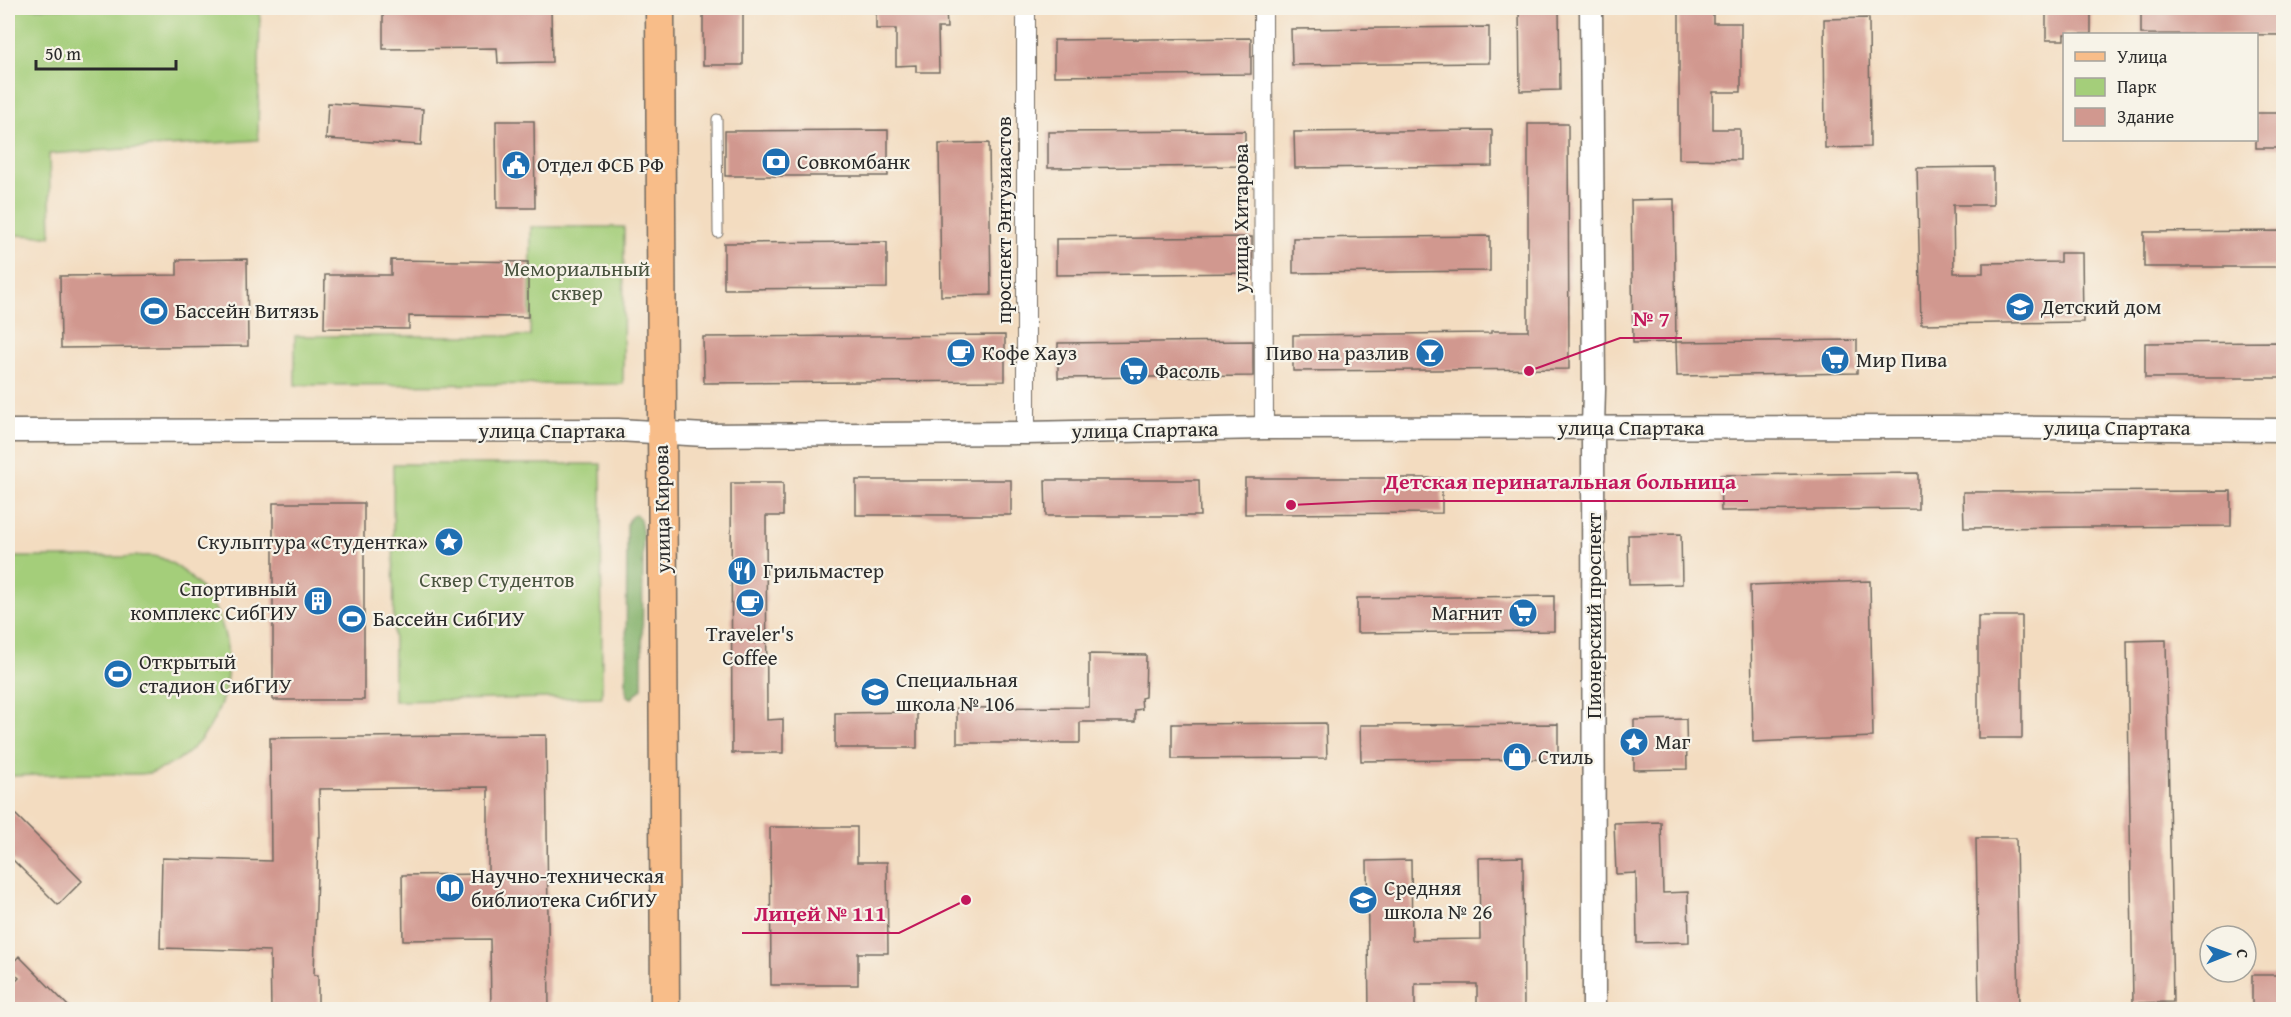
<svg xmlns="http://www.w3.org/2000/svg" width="2291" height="1017" font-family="'Gentium Book Plus',serif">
<rect width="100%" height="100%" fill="#f7f3e8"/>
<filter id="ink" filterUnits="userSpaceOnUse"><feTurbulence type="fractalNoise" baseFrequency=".0167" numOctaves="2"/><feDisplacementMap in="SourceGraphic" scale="12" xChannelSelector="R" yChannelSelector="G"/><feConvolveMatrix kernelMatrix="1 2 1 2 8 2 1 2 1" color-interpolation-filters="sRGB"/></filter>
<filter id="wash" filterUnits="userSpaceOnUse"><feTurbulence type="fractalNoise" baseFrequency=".008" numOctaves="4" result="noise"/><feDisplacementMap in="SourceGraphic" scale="24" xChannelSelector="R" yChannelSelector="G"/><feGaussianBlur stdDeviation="1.35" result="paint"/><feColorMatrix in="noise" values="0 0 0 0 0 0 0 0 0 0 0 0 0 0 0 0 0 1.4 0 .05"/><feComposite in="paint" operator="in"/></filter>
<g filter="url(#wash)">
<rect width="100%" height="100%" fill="#f3dcc0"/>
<path fill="#a4ce7a" stroke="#687c52" stroke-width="1.5" d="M8,8H260L258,140L49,154L51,236L8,235Z
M531,227H624L623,384L295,385V336H530Z
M393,464H601L602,697L394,701Z
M8,557C44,557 80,557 117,557C129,557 146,554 158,557C172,561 185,572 195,582C253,638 231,747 153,772C141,776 124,773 112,774C77,774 42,775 8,776Z"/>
<path fill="#83b16a" stroke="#576e4a" stroke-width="1.5" d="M635,514L640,519L643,536L642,688L632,698L627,696L626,689L627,524L630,518Z"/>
<g id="blocks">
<path fill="#d1988f" d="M383,8H551L552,62L498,63L497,48L383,49Z
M703,8H743V65H703Z
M884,8L946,9L947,28H938L939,72H916V65L896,66V29H876V10H884Z
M1519,8H1559L1560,90L1520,91Z
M1679,8H1713V23H1741V92H1713V129H1740V160L1679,159Z
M2046,8H2091V34H2064V40H2046Z
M2141,8H2283V35L2141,34Z
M1869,18L1870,147L1825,148L1824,19Z
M1489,27V63L1292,65L1291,29Z
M1251,38V74L1054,76V40Z
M328,103L423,109L421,145L326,139Z
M2256,113H2283V148H2256Z
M496,121H534L535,208H497Z
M1528,124H1568L1569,369L1293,371V335L1491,333V331H1528Z
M888,130V176H725V131Z
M1492,130V166L1295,168L1294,132Z
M1245,131V166L1048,168V132Z
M989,143L991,295L941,296L939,144Z
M1993,167V205H1953L1954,273H1983V263L2060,262V253H2082L2083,322L1921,324L1917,168Z
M1674,199L1676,342L1633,343L1631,200Z
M2283,231V267H2144V232Z
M1490,236V271L1293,273V238Z
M1252,237V273L1056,275V239Z
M887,242V288L724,289V243Z
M247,259L248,346L61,348L60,276L177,275V260Z
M391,260L528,262V317L409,316V329L324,328L325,275H391Z
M1005,335V381L704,383L703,337Z
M1857,340V373L1677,376L1676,342Z
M1253,341V376L1058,378V343Z
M2283,342V378H2145V343Z
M1918,473V509L1721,511L1720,475Z
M1245,478H1442V513L1245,514Z
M856,480H1011V515H856Z
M1045,480H1199L1200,516H1046Z
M731,483H783V516H766L767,720L783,719V753H732Z
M2231,491V526L1964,528L1963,492Z
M273,503H364V700H273Z
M1681,534L1682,584L1629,585L1628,535Z
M1870,581L1873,737L1753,742L1750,585Z
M1554,596V631L1357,633V598Z
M1978,616H2022V738H1978Z
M2166,640L2173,1002L2133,1003L2127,641Z
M1089,654L1146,655L1145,697L1141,698L1142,709L1135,710V722H1080V743H957V708L1089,707Z
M917,712V748H835V713Z
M1686,719L1687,769L1634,770V720Z
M1326,723L1327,758L1172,759V724Z
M1558,724V759L1361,761L1360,725Z
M546,735L549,1010H491L490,939L403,940L402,875L488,874V787L319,789L320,837H318L314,975H318V1010H271L270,951L160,948L162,858L271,861L270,738Z
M8,807L82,881L58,905L8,855Z
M1661,822L1663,893L1688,892L1689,942L1637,943L1636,873L1616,874L1614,823Z
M770,827H857V862H887L888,953H858V985H771Z
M1976,838H2016L2019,1010H1979Z
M1523,857L1524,1010H1477V984H1415V1010H1369L1367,861L1411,860L1412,940L1480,939L1479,858Z
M19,956L72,1010H8V989L19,978L9,967Z
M2252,975H2283V1010H2252Z"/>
</g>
</g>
<g filter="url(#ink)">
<use href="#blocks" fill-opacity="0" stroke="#71695f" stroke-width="1.5"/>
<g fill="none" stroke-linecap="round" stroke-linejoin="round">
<g stroke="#71695f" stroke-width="11">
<path id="service" d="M717,119L718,233"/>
</g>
<g stroke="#71695f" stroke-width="20">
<path id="minor" d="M1026,8V433
M1263,8L1264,428"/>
</g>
<g stroke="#71695f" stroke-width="25">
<path id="tertiary" d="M1591,8L1594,389L1593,427L1594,1010
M8,431L618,430L705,435L1026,433L1264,428L1950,427L2284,430"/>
</g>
<g stroke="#71695f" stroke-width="31">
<path id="primary" d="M660,8L665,1010"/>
</g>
<use href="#service" stroke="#fff" stroke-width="9"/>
<use href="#minor" stroke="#fff" stroke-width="18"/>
<use href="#tertiary" stroke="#fff" stroke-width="22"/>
<use href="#primary" stroke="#f8bd89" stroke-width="28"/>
</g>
</g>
<defs>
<g id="bank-disc" transform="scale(1.5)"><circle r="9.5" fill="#1f6fb2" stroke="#f7f3e8"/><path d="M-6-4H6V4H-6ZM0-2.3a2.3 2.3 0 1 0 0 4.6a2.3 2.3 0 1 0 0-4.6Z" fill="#fff"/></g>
<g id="civic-disc" transform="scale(1.5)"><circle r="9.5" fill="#1f6fb2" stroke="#f7f3e8"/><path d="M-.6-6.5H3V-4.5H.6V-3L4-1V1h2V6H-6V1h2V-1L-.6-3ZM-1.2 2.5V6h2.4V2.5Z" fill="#fff"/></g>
<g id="school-disc" transform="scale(1.5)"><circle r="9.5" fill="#1f6fb2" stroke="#f7f3e8"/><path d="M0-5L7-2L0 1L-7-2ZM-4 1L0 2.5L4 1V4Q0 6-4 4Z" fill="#fff"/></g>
<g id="stadium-disc" transform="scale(1.5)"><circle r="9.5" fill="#1f6fb2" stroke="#f7f3e8"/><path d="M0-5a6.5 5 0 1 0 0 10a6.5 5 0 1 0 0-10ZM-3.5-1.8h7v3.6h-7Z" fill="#fff"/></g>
<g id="cafe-disc" transform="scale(1.5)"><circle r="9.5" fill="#1f6fb2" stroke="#f7f3e8"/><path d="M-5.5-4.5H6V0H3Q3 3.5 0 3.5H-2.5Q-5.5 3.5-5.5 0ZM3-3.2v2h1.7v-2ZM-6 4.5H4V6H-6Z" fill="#fff"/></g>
<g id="bar-disc" transform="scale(1.5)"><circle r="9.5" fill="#1f6fb2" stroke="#f7f3e8"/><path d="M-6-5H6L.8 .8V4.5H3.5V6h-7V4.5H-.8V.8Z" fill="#fff"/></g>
<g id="supermarket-disc" transform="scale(1.5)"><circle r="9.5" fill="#1f6fb2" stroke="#f7f3e8"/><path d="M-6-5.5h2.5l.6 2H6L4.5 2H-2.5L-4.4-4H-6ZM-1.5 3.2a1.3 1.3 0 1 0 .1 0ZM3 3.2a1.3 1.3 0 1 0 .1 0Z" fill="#fff"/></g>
<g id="sight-disc" transform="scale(1.5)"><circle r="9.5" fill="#1f6fb2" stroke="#f7f3e8"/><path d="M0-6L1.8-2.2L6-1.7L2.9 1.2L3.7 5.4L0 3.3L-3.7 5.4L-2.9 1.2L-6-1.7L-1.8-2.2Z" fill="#fff"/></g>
<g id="restaurant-disc" transform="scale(1.5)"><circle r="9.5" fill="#1f6fb2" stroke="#f7f3e8"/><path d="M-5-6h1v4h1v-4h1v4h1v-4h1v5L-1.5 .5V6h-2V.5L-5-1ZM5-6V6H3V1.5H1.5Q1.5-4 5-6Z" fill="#fff"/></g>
<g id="building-disc" transform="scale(1.5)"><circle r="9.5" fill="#1f6fb2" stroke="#f7f3e8"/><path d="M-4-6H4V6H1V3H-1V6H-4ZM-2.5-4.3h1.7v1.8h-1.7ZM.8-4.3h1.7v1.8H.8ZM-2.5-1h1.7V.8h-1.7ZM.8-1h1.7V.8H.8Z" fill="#fff"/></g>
<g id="shop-disc" transform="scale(1.5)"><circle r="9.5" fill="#1f6fb2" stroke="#f7f3e8"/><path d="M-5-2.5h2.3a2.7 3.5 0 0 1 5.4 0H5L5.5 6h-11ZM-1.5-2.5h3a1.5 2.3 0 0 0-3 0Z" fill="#fff"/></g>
<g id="library-disc" transform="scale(1.5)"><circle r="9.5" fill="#1f6fb2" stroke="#f7f3e8"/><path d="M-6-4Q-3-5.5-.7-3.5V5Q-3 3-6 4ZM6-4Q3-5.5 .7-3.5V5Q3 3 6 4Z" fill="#fff"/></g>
</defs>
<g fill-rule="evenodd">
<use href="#bank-disc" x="776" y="162"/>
<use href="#civic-disc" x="516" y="165"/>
<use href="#school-disc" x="2020" y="307"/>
<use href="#stadium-disc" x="154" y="311"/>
<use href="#cafe-disc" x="961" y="353"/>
<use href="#bar-disc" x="1430" y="353"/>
<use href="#supermarket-disc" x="1835" y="360"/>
<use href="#supermarket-disc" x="1134" y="371"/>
<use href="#sight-disc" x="449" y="542"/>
<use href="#restaurant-disc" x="742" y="571"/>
<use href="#building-disc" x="318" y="601"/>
<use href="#cafe-disc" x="750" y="603"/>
<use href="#supermarket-disc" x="1523" y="613"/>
<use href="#stadium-disc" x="352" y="619"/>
<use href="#stadium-disc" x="118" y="674"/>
<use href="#school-disc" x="875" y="692"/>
<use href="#sight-disc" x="1634" y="742"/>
<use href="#shop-disc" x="1517" y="757"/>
<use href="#library-disc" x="450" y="888"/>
<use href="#school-disc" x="1363" y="900"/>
</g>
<g text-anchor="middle" stroke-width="4.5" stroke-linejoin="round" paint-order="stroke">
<g font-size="21" fill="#2b2b2b" stroke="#f7f3e8" text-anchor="start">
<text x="797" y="169">Совкомбанк</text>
<text x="537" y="172">Отдел ФСБ РФ</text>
<text x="2041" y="314">Детский дом</text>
<text x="175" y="318">Бассейн Витязь</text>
<text x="982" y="360">Кофе Хауз</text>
<text x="1409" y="360" text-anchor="end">Пиво на разлив</text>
<text x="1856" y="367">Мир Пива</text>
<text x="1155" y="378">Фасоль</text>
<text x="428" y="549" text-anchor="end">Скульптура «Студентка»</text>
<text x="763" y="578">Грильмастер</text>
<text x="297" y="596" text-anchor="end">Спортивный<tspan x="297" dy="24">комплекс СибГИУ</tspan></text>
<text x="1502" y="620" text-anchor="end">Магнит</text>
<text x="373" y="626">Бассейн СибГИУ</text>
<text x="750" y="641" text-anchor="middle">Traveler's<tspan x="750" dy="24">Coffee</tspan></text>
<text x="139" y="669">Открытый<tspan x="139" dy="24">стадион СибГИУ</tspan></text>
<text x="896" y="687">Специальная<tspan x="896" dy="24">школа № 106</tspan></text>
<text x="1655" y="749">Маг</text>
<text x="1538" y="764">Стиль</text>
<text x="471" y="883">Научно-техническая<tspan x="471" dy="24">библиотека СибГИУ</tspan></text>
<text x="1384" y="895">Средняя<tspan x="1384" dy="24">школа № 26</tspan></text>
</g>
<g font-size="21" fill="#2b2b2b" stroke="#f7f3e8">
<text transform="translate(1241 218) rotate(-90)" y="7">улица Хитарова</text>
<text transform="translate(1004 220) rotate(-90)" y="7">проспект Энтузиастов</text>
<text x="1631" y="435">улица Спартака</text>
<text x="2117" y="435">улица Спартака</text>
<text transform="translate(1145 430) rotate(-1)" y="7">улица Спартака</text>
<text x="552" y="438">улица Спартака</text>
<text transform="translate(662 509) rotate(-91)" y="7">улица Кирова</text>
<text transform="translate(1594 616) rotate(-90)" y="7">Пионерский проспект</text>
</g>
<g font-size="21" fill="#49543f" stroke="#f7f3e8">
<text x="577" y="276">Мемориальный<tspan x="577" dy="24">сквер</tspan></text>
<text x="497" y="587">Сквер Студентов</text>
</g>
</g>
<path fill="none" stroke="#c2185b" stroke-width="2" d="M1529 371L1620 338H1682M1291 505L1372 501H1748M966 900L899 933H742"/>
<g fill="#c2185b" stroke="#f7f3e8" stroke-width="2">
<circle cx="1529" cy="371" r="6"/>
<circle cx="1291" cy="505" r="6"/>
<circle cx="966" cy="900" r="6"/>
</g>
<g font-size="22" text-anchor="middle" font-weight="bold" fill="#c2185b" stroke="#f7f3e8" stroke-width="4.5" stroke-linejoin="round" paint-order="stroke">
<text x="1651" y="326">№ 7</text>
<text x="1560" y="489">Детская перинатальная больница</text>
<text x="820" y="921">Лицей № 111</text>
</g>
<rect width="2291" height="1017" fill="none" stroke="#f7f3e8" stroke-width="30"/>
<rect x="2063" y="33" width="195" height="108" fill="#f7f3e8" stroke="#a5a39c" stroke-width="1.5"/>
<rect x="2075" y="52" width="30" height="9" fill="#f8bd89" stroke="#a5a39c" stroke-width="1.5"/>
<text x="2117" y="63" font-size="18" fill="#2b2b2b">Улица</text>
<rect x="2075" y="78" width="30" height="18" fill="#a4ce7a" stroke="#a5a39c" stroke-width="1.5"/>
<text x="2117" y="93" font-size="18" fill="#2b2b2b">Парк</text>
<rect x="2075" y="108" width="30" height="18" fill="#d1988f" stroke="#a5a39c" stroke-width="1.5"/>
<text x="2117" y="123" font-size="18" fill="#2b2b2b">Здание</text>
<g transform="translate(2228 954) rotate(89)"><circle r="28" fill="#f7f3e8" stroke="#a5a39c" stroke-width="1.5"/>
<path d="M0-4.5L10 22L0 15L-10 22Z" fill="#1f6fb2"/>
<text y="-9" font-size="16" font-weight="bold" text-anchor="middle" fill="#2b2b2b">С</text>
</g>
<path d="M36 60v9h140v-9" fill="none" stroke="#2b2b2b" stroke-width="3"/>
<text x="45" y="60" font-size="18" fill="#2b2b2b" stroke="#f7f3e8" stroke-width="4.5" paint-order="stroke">50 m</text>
</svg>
